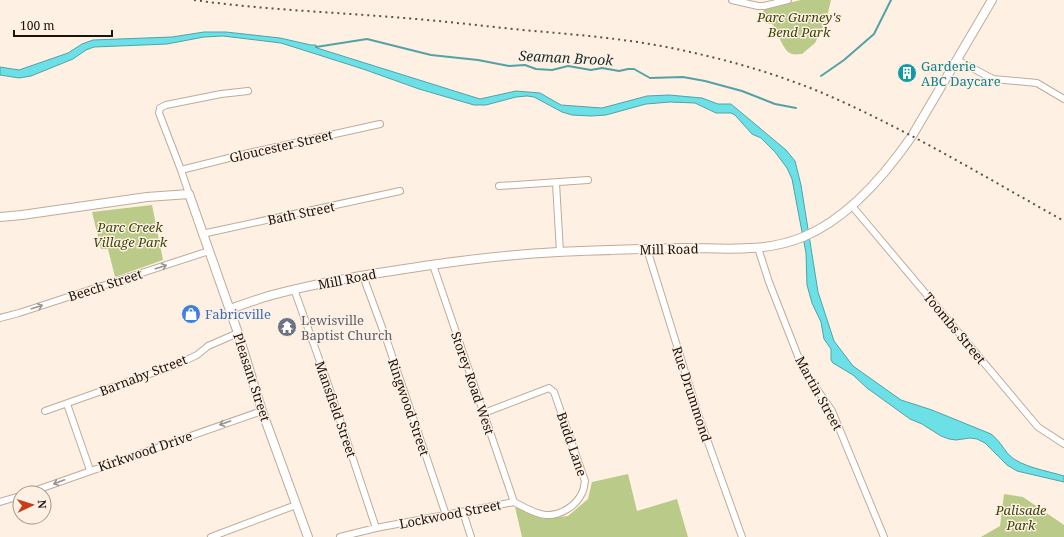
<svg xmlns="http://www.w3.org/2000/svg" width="1064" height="537" font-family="'Noto Serif',serif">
<rect width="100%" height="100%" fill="#fef0e3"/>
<path fill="#b9ca89" d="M801,0H831L826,21L815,43L802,54C799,54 795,55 792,54C782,51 779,32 772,24C765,23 763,22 760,15L765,9Z
M152,205L163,260L115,277L108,249H101L92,212Z
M628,474L637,511L677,499L688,537H522L515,507L545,519L568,516L588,499L592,482Z
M1004,494L1023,497L1064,525V537H981L1000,526Z"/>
<path fill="#6be0e6" stroke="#53a2a5" d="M204,32H226L280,38L311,45H316L317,48L480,99L516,91L540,93L561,105L602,108L647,96L669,95L702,98L718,104H731L786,150L795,161L801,185L818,292L834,341L853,366L901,400L932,410L991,434C999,440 1003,448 1009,455C1021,467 1048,471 1064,476V482L1017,471L1007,465L985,443L977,439L970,438L956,440L949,439L941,436L922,424L910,419L867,388L853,375L833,363L831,360V349L824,339L821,322L812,303L807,285L806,253L792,179L787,168L775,152L761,138L752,134L735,115L731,113H716L695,103L670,102L646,104L606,115L591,116L572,115L562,112L534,97L527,96L516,97L486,105H474L419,89L363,69L281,43L223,36L204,37L167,44L94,47L86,50L73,59L31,76L19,78L0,75V67L19,70L68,53L82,44L93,40L172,37Z"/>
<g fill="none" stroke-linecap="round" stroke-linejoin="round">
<path stroke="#53a2a5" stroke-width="2" d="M316,47L367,39L431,55L478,60L509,66L525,65L536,69L552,70L568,66L591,70L602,68L619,71L628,69H634L650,78L683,77L705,81L742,91L775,104L796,108
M821,76L844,60L874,34L891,0"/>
<g stroke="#c1ab98" stroke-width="8">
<path id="minor" d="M732,0L758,6H764L788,0
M957,60L993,79L1037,83L1064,99
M181,170L249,153L380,124
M556,183L560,252
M499,186L588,180
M189,194L181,170L159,113L160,108L166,105L221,94L248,91
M852,206L1038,427L1064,444
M202,234L400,191
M758,248L769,282L803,369L832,411L884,537
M647,249L699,417L742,537
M433,265L514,502
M363,276L387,341L446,515
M294,289L329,387L376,528
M0,318L19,313L209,251
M67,404L90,470
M45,411L178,364L197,355L208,346L238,333
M484,413L549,388L554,392L585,481C584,485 584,490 582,493C576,506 560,516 546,515C534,514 524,507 514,502
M28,493L262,411
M0,502L20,496
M463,512L471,537
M211,537L296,505
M340,537L376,528L514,502"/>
</g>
<g stroke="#c1ab98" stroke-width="10">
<path id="tertiary" d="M0,217L22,215L147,197L189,194L238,333L262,411L308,537
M230,309C244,304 258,299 272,295C324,281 378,273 431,265C473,259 515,254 558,252C600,250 642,249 683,248C723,248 765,253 803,237C847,219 885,175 912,136L992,0"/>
</g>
<use href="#minor" stroke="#fff" stroke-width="6"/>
<use href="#tertiary" stroke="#fff" stroke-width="8"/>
<path stroke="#5b5149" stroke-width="2" stroke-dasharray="2 4" stroke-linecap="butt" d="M194,0C264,10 334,12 404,18C444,21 483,26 523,30C579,35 635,39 690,52C736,62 782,76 825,94C908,130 985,177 1064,221"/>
</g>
<defs><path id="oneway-shaft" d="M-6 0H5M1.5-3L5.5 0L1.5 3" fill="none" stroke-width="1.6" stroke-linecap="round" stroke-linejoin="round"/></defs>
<g stroke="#989592">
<use href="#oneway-shaft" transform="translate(161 267) rotate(-18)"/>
<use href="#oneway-shaft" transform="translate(37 307) rotate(-18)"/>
<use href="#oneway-shaft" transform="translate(225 423) rotate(161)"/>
<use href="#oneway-shaft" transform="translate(59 482) rotate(159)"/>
</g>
<defs>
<g id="building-disc" transform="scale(1)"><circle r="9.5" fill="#0f9aa8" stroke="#fef0e3"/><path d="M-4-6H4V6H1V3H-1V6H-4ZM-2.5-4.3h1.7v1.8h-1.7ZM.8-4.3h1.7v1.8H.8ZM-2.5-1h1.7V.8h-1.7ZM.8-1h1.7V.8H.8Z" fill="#fff"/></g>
<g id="shop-disc" transform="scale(1)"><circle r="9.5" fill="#3f7fe0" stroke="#fef0e3"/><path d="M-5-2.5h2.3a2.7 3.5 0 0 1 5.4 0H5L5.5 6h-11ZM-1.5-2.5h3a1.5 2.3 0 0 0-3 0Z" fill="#fff"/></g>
<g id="temple-disc" transform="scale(1)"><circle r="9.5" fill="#6b7280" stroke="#fef0e3"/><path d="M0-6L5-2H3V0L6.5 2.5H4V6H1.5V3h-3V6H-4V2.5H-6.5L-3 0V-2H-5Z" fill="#fff"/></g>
</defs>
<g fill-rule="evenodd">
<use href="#building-disc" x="907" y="73"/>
<use href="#shop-disc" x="191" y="314"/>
<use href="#temple-disc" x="287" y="327"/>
</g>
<g text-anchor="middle" stroke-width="3" stroke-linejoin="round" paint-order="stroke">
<g font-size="13" font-style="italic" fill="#3a4609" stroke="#fef0e3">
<text x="799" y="22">Parc Gurney's<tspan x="799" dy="15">Bend Park</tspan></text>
<text x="130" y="232">Parc Creek<tspan x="130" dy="15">Village Park</tspan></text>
<text x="1021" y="515">Palisade<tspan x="1021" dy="15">Park</tspan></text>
</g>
<g font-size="13" fill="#0d838f" stroke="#fef0e3" text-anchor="start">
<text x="921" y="71">Garderie<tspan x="921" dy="15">ABC Daycare</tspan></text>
</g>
<g font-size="13" fill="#1b130c" stroke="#fef0e3">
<text transform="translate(281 146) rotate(-13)" y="5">Gloucester Street</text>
<text transform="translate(301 213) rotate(-12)" y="5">Bath Street</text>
<text transform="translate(669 249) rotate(-1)" y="5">Mill Road</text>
<text transform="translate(347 279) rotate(-11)" y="5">Mill Road</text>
<text transform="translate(105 285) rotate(-18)" y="5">Beech Street</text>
<text transform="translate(955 328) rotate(50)" y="5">Toombs Street</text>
<text transform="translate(143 375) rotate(-21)" y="5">Barnaby Street</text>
<text transform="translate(252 377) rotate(72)" y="5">Pleasant Street</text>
<text transform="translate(473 383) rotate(71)" y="5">Storey Road West</text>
<text transform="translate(819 393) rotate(61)" y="5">Martin Street</text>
<text transform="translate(692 394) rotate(72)" y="5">Rue Drummond</text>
<text transform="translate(409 407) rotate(71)" y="5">Ringwood Street</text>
<text transform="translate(336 409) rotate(71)" y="5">Mansfield Street</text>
<text transform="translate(572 444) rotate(71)" y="5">Budd Lane</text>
<text transform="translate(145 451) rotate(-19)" y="5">Kirkwood Drive</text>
<text transform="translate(450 514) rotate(-11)" y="5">Lockwood Street</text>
</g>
<g font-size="13" fill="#366cbe" stroke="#fef0e3" text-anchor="start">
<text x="205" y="319">Fabricville</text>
</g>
<g font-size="13" fill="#5b616d" stroke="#fef0e3" text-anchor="start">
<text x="301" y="325">Lewisville<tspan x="301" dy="15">Baptist Church</tspan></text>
</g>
<g font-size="14" font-style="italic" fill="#182d2e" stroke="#fef0e3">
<text transform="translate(566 58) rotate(3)" y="5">Seaman Brook</text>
</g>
</g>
<g transform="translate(32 505) rotate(86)"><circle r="19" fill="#fef0e3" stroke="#a3988d"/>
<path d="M0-3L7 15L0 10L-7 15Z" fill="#c73d19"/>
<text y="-6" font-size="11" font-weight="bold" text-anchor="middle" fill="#1b130c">N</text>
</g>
<path d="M14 30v6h98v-6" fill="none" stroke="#1b130c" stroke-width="2"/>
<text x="20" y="30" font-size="12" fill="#1b130c" stroke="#fef0e3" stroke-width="3" paint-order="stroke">100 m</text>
</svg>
